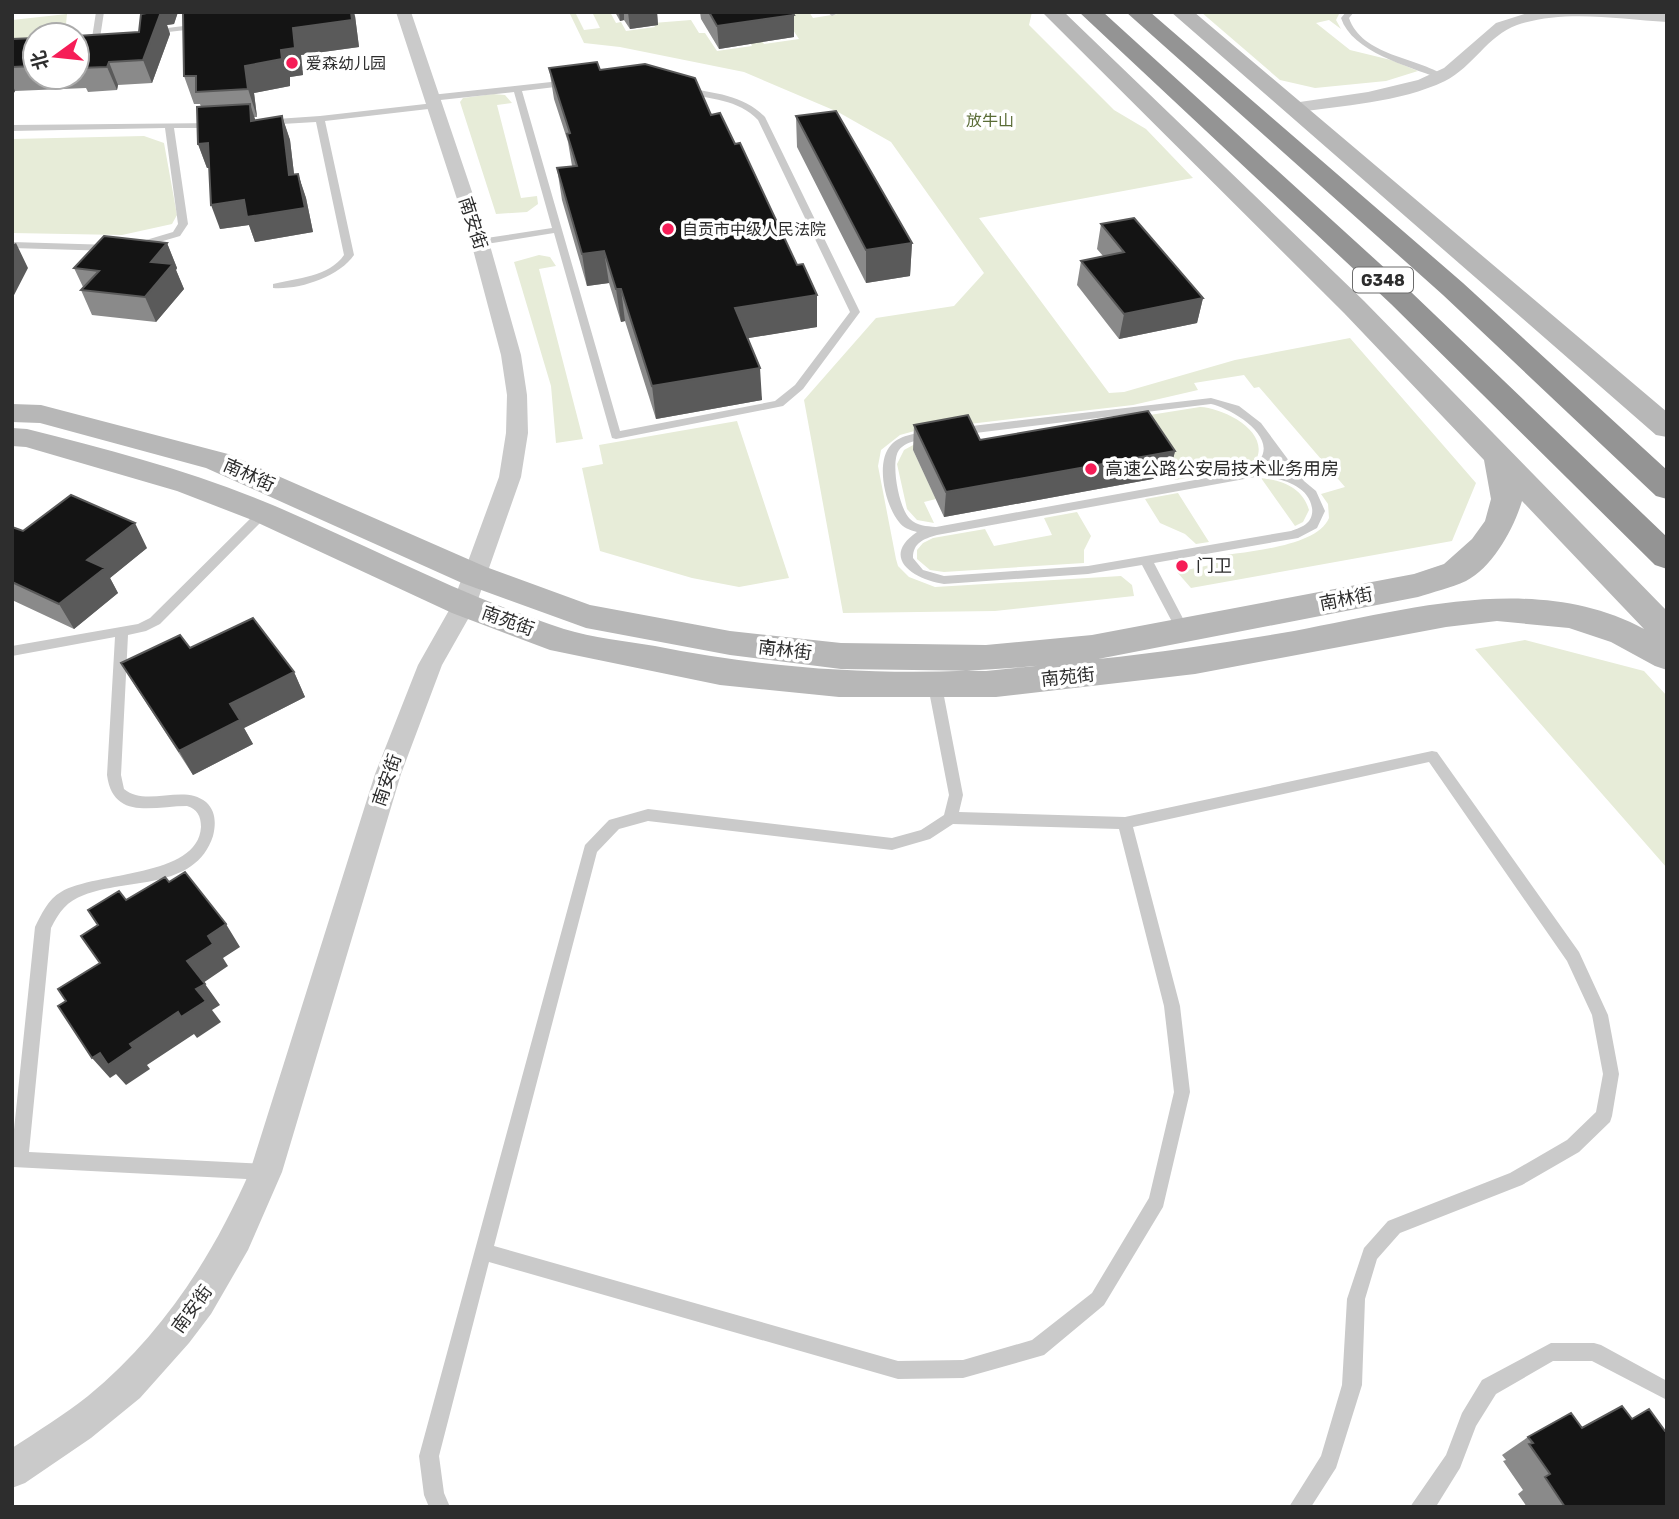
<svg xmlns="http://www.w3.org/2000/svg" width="1679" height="1519" font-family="Rubik,'Noto Sans SC',sans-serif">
<rect width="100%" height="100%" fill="#fff"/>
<path fill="#e7ecd8" d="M569,12H575L584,30L600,28L592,12H610L616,23L621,22L626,31L655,27L653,23L691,20L699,33H705L717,51L752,46L749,40L760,38L764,44L799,39L787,21L788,12H809L813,18L850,12H1032L1029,25L1114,110L1146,129L1193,178L979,218L1109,393L1124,392L1235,360L1350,338L1476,483L1452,541L1191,588L1177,572L1210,565L1207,558C1237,552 1316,549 1329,518L1328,504L1321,494L1345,487L1259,387L1254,388L1244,375L1194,383L1198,390L1133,405L918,430L900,435L881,450L878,466L896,559L898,566L909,577L935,587L1121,576L1132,585L1134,596L995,611L843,613L804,400L876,318L954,306L984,273L891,142L838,112L744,72L620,47L584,43Z
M1201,12H1340L1336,20L1341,29L1329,20L1316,23L1350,50L1391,60L1418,71L1386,81L1315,88L1280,80Z
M67,14L65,34L35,35V37L12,40V20Z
M493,94L505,95L512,103L497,105L521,198L537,196L538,204L527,212L496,214L460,102L463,98Z
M144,136L164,143L177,215L172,224L122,235L12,233V139Z
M539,255L550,257L556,266L539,269L583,439L556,443L551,386L514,262Z
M1200,407C1223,408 1268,430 1257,458L1240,468L1175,480L1131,418Z
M737,421L789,578L739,587L692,578L600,551L582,468L603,464L599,445Z
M915,444L913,450L936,499L924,502L934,523L917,520L907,509L897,464L904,450Z
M1261,478C1282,480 1303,488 1309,510L1303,522L1295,526Z
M1178,493L1209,542L1196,544L1185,534L1160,523L1145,499Z
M1077,512L1091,536L1084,550V563L944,572L930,570L917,559V550L923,543L933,538L985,529L994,546L1052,535L1044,518Z
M1525,640L1644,671L1667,696V868L1475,649Z"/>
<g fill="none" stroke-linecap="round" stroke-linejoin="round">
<path fill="#cacaca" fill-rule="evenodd" d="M96,12H104L100,38L96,40L92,38Z
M827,12H835L836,14L832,16Z
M1346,12H1354L1349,18C1362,56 1417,57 1445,76L1438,78C1408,66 1352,52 1341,18Z
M200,24L204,26L203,28L151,34L147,32L151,30Z
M569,80L572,81V85L522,91L620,431L775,401L795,385L850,312L758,120C738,99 710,99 683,93L682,91L686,88C714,93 744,95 765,117L860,312L803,389L783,406L616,439L612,438L554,233L480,245L475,242L480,239L552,228L514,92L431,101L427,98L431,95Z
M434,103L437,104V108L325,121L354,255C339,277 299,290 273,288V284C297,278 329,277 344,255L316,122L265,125L261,122L262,120L320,116Z
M220,123L221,125L217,128H174L188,224L180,236L139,248L136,247V243L173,232L178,224L165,128L12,131V125Z
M12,242L112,245L117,248L112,251L12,248Z
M1211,398L1239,406L1261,423L1304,481L1316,491L1325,511L1317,528L1298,538L1154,563L1190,632L1189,635H1179L1142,565L1088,574L944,584C915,580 879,558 917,532C910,530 903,528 899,522C885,505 875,462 891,445C901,434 919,433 932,431L938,435L936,438C924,440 908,439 899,450C890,462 899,509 910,519C917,526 926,526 936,527L1239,472C1246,469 1254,467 1259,461C1279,436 1230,408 1211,404L959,435L953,431L955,428ZM1273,456L1287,474L1265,469ZM1261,476C1279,478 1309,485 1312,508C1313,513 1311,520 1307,523C1303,527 1296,529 1291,531L1088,566L944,576L923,570L913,558C913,543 923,539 937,535Z
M263,509L269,513L267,516L160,624L146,631L128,635L121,775L124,789C147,808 183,783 206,802C216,811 216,824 213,836C195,891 127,878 84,895C67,901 59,912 51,928L29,1152L266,1164L272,1166L275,1172L272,1178L266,1180L13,1167L12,1149L35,927C41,915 48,899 61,892C96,871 198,878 201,827C201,816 197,809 187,806C154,806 113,821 107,775L115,637L12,656V646L138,624L150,618L259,510Z
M935,681L942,686L963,795L959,812L1125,817L1432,751L1437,752L1579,952L1608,1015L1619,1074L1612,1116L1610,1122L1579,1152L1522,1185L1400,1233L1377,1259L1365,1299L1362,1385L1336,1468L1311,1507H1289L1321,1456L1342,1385L1347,1299L1364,1248L1388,1221L1510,1173L1567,1140L1596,1112L1603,1074L1592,1015L1567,961L1429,762L1133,827L1180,1006L1190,1092L1163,1207L1104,1305L1044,1355L1037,1357L963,1378L898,1379L489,1262L439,1456L444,1493L450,1507H429L424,1495L419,1456L585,845L609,820L648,809L892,838L921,830L944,815L949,795L928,686ZM648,821L892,850L930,839L953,824L1119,829L1164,1006L1174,1092L1149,1198L1092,1293L1032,1340L963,1360L898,1361L494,1246L597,852L619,829Z
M1551,1343H1594L1601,1345L1667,1381V1400L1592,1361H1553L1496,1394L1476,1426L1460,1468L1437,1505L1410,1507L1446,1455L1462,1413L1482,1380Z"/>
<path fill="#cacaca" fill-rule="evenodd" d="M396,12H411L489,242L521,355L527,395L528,433L521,477L476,605L442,665L401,774L282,1172L248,1250L211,1314L189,1343L140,1398L91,1438L25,1483L12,1488V1448C38,1431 64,1415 88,1396C161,1336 212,1258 250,1171L375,774L418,665L452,605L499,477L506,433L507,395L501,355L471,242Z
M1531,12H1667V22C1619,19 1564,9 1517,25C1487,36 1473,67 1445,81C1399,103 1343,105 1293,113L1285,108L1293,103L1368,92L1418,80L1444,68L1496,23Z"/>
<path fill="#b7b7b7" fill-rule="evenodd" d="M1042,12H1064L1364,301L1667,611V670L1655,666L1611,642L1569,628L1497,621L1446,627L1195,674L996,697H839L720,685L550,650L452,613L252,520L177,491L26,447L12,446V428L27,429C110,450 195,472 275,506C371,547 464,597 564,629C593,638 625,641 655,646C790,673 927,679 1064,663L986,671L841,669L730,655L586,628L462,583L206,468L40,423L12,422V404L41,405L228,454L486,567L590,605L730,631L841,643L986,645L1092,635L1414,574L1444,564L1472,539L1485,521L1491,499L1484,460L1344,313ZM1522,501L1644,629C1536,571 1406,610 1294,631C1228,642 1164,652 1098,659L1418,597C1433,592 1451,588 1466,581C1493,567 1514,528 1522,501Z
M1171,12H1194L1667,412V437L1656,435Z"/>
<path fill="#949494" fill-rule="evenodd" d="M1079,12H1103L1411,292L1667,537V569L1655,565L1391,304Z
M1126,12H1150L1463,283L1667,470V499L1656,496L1443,295Z"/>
</g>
<path fill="#8a8a8a" d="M145,12H178L174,24L167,25L170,34L152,83L118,85L117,90L88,92L86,88L15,91L12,96V39L35,38V77H77V36L139,32Z
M615,12H657L658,25L630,29L624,20L620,21Z
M700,12H792L794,15V37L719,49L701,19Z
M355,16L359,47L301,55L303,75L290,77V86L254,93L257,117H254L255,120L282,116L290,140L294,174H298L306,198L313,232L255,242L249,225L220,229L209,168H207L198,144L201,107L200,104H194L184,76Z
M549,68L600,70L711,115L817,327L748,338L762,400L656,419L625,321L621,322L609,283L587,286L562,200L557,168L572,166L568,142L554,99Z
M796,116L912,243L910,276L866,283L797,147Z
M1101,224L1203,298L1197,323L1119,339L1077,285L1081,261L1103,256L1097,249Z
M167,243L177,268L176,270L184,289L156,322L92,315L81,290L83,287L74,268Z
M914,425L980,440L1175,451L1169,476L944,517L913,450Z
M12,527L23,531L147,548L110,578L118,593L74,629L12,600Z
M190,648L294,672L305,697L244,728L253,744L193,775L136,687L121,663Z
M1632,1419L1665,1431L1667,1507H1527L1518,1494L1523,1490L1503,1461L1506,1460L1502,1455L1528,1437Z"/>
<path fill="#5a5a5a" d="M145,12H178L174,24L167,25L170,34L152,83L143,60L151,27Z
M351,12H354L355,16L359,47L301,55L303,75L290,77V86L254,93L257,117L248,89L245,66L281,50L293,28Z
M619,12H624V20L620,21Z
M628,12H657L658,25L630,29Z
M794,15V37L719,49L717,26Z
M109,62L118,85L117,90L107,67Z
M12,84L15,91L12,96Z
M250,104L258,128L251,121Z
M282,116L290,140L297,199L289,175Z
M208,143L217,167L207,168L198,144Z
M298,174L306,198L313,232L255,242L249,225L220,229L211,205Z
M16,243L28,268L12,299V245Z
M167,243L177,268L176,270L184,289L156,322L145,297L151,262Z
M912,243L910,276L866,283V250Z
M604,251L609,283L587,286L582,254Z
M616,289H621L625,321L621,322Z
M817,295V327L737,340L735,308Z
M1203,298L1197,323L1119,339L1124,314Z
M760,368L762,400L656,419L652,386Z
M1175,451L1169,476L944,517L946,492Z
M135,523L147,548L110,578L118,593L74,629L59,604L87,560Z
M294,672L305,697L244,728L253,744L193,775L179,751L230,704Z
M226,924L240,947L223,958L228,966L203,983L187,961L208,936Z
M205,984L220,1005L212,1010L221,1022L197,1038L194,1034L147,1065L150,1069L126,1085L116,1074L110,1078L92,1058L100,1053L130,1044L196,989Z"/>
<path fill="#141414" stroke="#5a5a5a" stroke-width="2" d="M152,12H161L143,60L109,62L107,67L78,68L80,64H77V36L139,32L141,14Z
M183,12H351L352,20L293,28L295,48L281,50L282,59L245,66L248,89L196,92V76H184Z
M709,12H792L794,15L717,26Z
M35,38V66L12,67V39Z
M597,62L600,70L645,64L695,78L711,115L720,113L735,144L740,143L797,265L803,264L817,295L735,308L760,368L652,386L621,289H616L604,251L582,254L557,168L577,166L567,134L570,133L549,68Z
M250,104L251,121L282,116L289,175L298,174L305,208L247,217L244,200L211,205L208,143L198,144L197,107Z
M836,111L912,243L866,250L796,116Z
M1134,218L1203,298L1124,314L1081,261L1124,252L1101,224Z
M104,236L167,243L151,262L173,264L145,297L81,290L99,271L74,268Z
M1148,411L1175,451L946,492L914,425L968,415L980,440Z
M71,495L135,523L87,560L105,568L59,604L12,582V527L23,531Z
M253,618L294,672L230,704L240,720L179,751L121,663L180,635L190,648Z
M185,872L226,924L208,936L213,944L187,961L205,984L196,989L206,1001L181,1017L178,1012L130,1044L133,1048L108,1065L100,1053L92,1058L58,1006L66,1001L58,989L100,963L81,936L98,925L88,910L119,891L126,900L165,877L169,882Z
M1622,1406L1632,1419L1649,1409L1665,1431H1667V1507H1565L1545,1477L1550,1474L1529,1444L1533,1443L1528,1437L1571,1413L1582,1428Z"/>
<g fill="#f61d57" stroke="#fff" stroke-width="2.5">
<circle cx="292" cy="63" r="7"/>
<circle cx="668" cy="229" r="7"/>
<circle cx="1091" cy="469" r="7"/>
<circle cx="1182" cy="566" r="7"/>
</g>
<g text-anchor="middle" stroke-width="7" stroke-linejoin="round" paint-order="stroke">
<g font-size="16" fill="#2d2d2d" stroke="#fff" text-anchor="start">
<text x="306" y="69">爱森幼儿园</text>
<text x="682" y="235">自贡市中级人民法院</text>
</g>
<g font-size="16" fill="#5a6c36" stroke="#fff">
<text x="990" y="126">放牛山</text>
</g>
<rect fill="#fff" stroke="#6c6c6c" stroke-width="2" x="1353" y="267.5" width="60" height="25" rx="5"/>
<g font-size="16" font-weight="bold" fill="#2d2d2d">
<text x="1383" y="286">G348</text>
</g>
<g font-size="18" fill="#2d2d2d" stroke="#fff">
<text transform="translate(473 223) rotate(72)" y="6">南安街</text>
<text transform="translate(249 475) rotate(24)" y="6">南林街</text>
<text transform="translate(1346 599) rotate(-11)" y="6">南林街</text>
<text transform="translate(508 621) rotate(20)" y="6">南苑街</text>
<text transform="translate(785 650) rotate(7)" y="6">南林街</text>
<text transform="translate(1068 677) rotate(-6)" y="6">南苑街</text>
<text transform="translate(387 780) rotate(-71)" y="6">南安街</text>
<text transform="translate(192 1309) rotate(-54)" y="6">南安街</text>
</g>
<g font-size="18" fill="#2d2d2d" stroke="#fff" text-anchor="start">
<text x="1105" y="475">高速公路公安局技术业务用房</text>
<text x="1196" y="572">门卫</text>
</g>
</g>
<rect width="1679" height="1519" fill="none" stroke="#2d2d2d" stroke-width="28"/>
<g transform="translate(56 56) rotate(255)"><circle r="33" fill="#ffffff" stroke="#ababab" stroke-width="2"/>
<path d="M0-5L12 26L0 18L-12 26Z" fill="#f61d57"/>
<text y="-10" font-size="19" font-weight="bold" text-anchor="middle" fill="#2d2d2d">北</text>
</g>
</svg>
